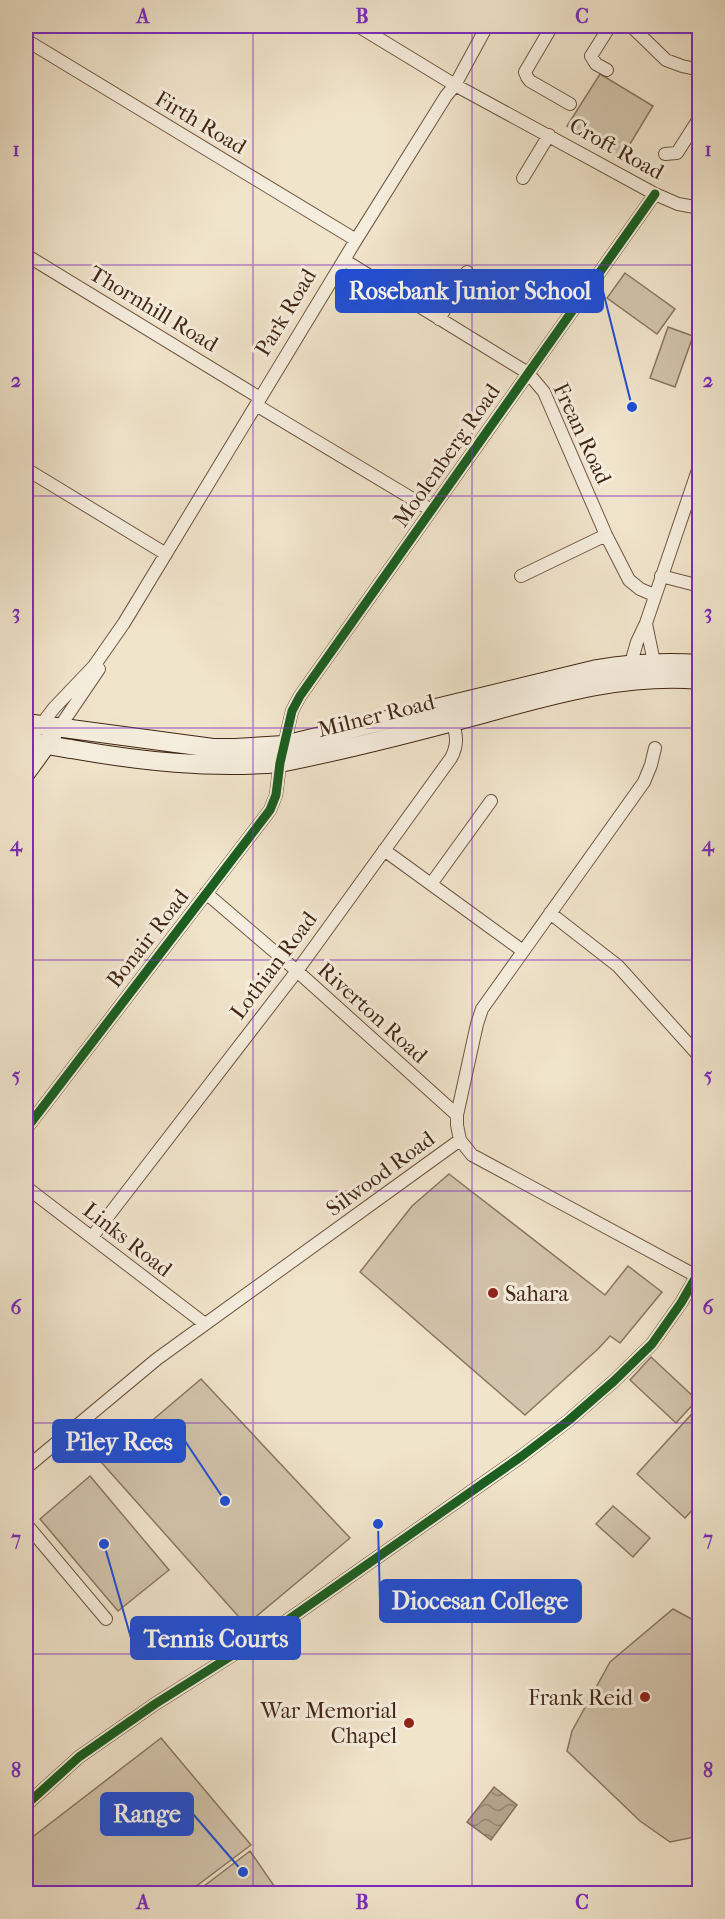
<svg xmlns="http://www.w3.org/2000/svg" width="725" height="1919" font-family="'IM FELL French Canon',serif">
<defs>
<pattern id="water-waves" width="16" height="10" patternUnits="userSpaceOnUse" patternTransform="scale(1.5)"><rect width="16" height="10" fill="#b5a48d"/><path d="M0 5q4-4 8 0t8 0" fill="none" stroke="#958672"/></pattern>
</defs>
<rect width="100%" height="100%" fill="#f0e4cb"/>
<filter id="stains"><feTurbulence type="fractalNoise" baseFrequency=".00333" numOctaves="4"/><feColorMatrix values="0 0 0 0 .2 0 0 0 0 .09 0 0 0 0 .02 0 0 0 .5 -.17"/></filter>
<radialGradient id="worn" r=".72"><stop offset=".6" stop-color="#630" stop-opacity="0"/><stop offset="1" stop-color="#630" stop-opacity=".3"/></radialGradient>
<path fill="#d2c4ac" stroke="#8a7660" stroke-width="1.5" d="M600,74L653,106L621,159L567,126Z
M625,273L675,309L657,334L607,298Z
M668,327L693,336L675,387L650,378Z
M449,1174L605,1295L628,1266L662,1292L620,1343L610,1336L598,1349L525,1415L360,1272L412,1206Z
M651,1357L697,1400L676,1423L630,1380Z
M201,1379L350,1538L246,1625L102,1463Z
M699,1406V1503L685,1518L637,1474Z
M90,1476L169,1570L118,1611L40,1519Z
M613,1506L650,1538L633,1557L596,1524Z
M673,1609L699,1623L700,1836L670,1842L640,1821L567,1751L572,1731L610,1662Z
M161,1738L251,1845L187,1893H26V1842Z
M250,1851L279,1893H195Z"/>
<path fill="url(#water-waves)" stroke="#87725d" stroke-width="1.5" d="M494,1787L517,1805L491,1840L467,1822Z"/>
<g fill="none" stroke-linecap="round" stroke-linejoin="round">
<g stroke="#6e5642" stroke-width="14">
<path id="street" d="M358,26L455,85L655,194L678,204L700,208
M552,26L525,72L527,77L530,81L570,104
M631,26L666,60L682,66L700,70
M26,40L356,240
M607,70L596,64L591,56L610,26
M665,154L677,153L700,117
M523,178L549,135
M26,255L260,398
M344,260L528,373L544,392L606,535L629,580L640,589L654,595
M439,319L467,272
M256,405L431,510
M26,469L166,554
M521,576L606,535
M661,576L700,586
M646,624L654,662
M631,663L637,642L646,623L700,464
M41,725L54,708L94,666L124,623L356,240L446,96L455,85L487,26
M59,728L99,669
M655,748L651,765L644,782L482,1009L477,1024L457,1115V1125L460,1140L472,1155L700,1278
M384,850L523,951
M431,884L491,801
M206,893L297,971L457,1115
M550,913L618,966L700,1057
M26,1129L270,810L276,795L280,763L292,711L300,696L655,194
M26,1187L205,1324
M92,1237L297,971L451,758C460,741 455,732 451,715
M26,1468L157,1359L460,1140
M26,1524L106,1619
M26,1805L79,1757L155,1704L285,1622L522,1456L568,1421L614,1381L652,1344L681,1303L696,1277"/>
</g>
<g stroke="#422714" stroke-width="20">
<path id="secondary" d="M26,723L213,748H235L284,745L597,669C632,663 665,662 700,664
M26,741C41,743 56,747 71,749C140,761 210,769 280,763C344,750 408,734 471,717C546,697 621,673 700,680
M26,773L52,737"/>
</g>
<use href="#street" stroke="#f5eddd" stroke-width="12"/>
<use href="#secondary" stroke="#f5eddd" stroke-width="18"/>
<g stroke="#f5eddd" stroke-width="13">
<path id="cycleway" d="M26,1129L270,810L276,795L280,763L292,711L300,696L655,194
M26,1805L79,1757L155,1704L285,1622L522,1456L568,1421L614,1381L652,1344L681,1303L696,1277"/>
</g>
<use href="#cycleway" stroke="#1b5e20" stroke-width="9"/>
</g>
<path fill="none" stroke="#7b2cbf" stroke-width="1.5" stroke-opacity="0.55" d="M253,26V1894M472,26V1894M26,265H700M26,496H700M26,728H700M26,960H700M26,1191H700M26,1423H700M26,1654H700"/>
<g fill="#8f2418" stroke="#f5eddd" stroke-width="2">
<circle cx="493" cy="1293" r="6"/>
<circle cx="645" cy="1697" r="6"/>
<circle cx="409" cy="1723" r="6"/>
</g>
<g text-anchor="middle" stroke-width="6" stroke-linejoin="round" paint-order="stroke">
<g font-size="22" fill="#422714" stroke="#f5eddd">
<text transform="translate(201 122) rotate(31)" y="8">Firth Road</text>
<text transform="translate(617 148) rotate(29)" y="8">Croft Road</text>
<text transform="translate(154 308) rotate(31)" y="8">Thornhill Road</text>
<text transform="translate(285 312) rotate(-59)" y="8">Park Road</text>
<text transform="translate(583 433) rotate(65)" y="8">Frean Road</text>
<text transform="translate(446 455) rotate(-55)" y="8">Moolenberg Road</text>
<text transform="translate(376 715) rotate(-14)" y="8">Milner Road</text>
<text transform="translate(147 938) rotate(-52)" y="8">Bonair Road</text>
<text transform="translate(273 965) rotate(-53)" y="8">Lothian Road</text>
<text transform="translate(373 1012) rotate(42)" y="8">Riverton Road</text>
<text transform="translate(380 1173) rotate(-36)" y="8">Silwood Road</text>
<text transform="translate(128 1239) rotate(38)" y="8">Links Road</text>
</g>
<g font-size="22" fill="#422714" stroke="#f5eddd" text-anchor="end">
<text x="505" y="1301" text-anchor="start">Sahara</text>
<text x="633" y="1705">Frank Reid</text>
<text x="397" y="1718">War Memorial<tspan x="397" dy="25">Chapel</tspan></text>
</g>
</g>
<path fill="none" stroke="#1d4ed8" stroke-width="2" d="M632 407L603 291M225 1501L185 1441M378 1524L380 1601M104 1544L131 1638M243 1872L193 1814"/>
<g fill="#1d4ed8" stroke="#f5eddd" stroke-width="2">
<circle cx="632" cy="407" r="6"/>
<circle cx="225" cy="1501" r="6"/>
<circle cx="378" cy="1524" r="6"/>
<circle cx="104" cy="1544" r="6"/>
<circle cx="243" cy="1872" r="6"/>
</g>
<g fill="#1d4ed8" stroke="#1d4ed8" stroke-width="2">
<rect x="336" y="270" width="267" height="42" rx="6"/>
<rect x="53" y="1420" width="132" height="42" rx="6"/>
<rect x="380" y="1580" width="201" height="42" rx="6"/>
<rect x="131" y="1617" width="169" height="42" rx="6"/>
<rect x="101" y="1793" width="92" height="42" rx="6"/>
</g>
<g font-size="24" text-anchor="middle" font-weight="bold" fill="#fff">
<text x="470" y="299">Rosebank Junior School</text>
<text x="119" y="1450">Piley Rees</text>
<text x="480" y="1609">Diocesan College</text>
<text x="216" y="1647">Tennis Courts</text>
<text x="147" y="1822">Range</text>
</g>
<rect width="725" height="1919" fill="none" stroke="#f0e4cb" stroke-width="66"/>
<rect x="33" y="33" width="659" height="1853" fill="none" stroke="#7b2cbf" stroke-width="2"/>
<g font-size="20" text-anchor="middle" font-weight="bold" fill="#7b2cbf">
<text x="143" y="23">A</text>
<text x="362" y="23">B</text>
<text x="582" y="23">C</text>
<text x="16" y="156">1</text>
<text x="708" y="156">1</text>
<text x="16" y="387">2</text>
<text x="708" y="387">2</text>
<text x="16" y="619">3</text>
<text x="708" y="619">3</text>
<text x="16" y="851">4</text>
<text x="708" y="851">4</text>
<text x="16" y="1082">5</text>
<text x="708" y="1082">5</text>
<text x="16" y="1314">6</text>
<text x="708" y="1314">6</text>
<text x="16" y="1545">7</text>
<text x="708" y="1545">7</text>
<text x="16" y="1777">8</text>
<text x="708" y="1777">8</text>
<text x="143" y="1909">A</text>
<text x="362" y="1909">B</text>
<text x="582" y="1909">C</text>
</g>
<rect width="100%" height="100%" filter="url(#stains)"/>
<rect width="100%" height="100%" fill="url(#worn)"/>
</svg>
